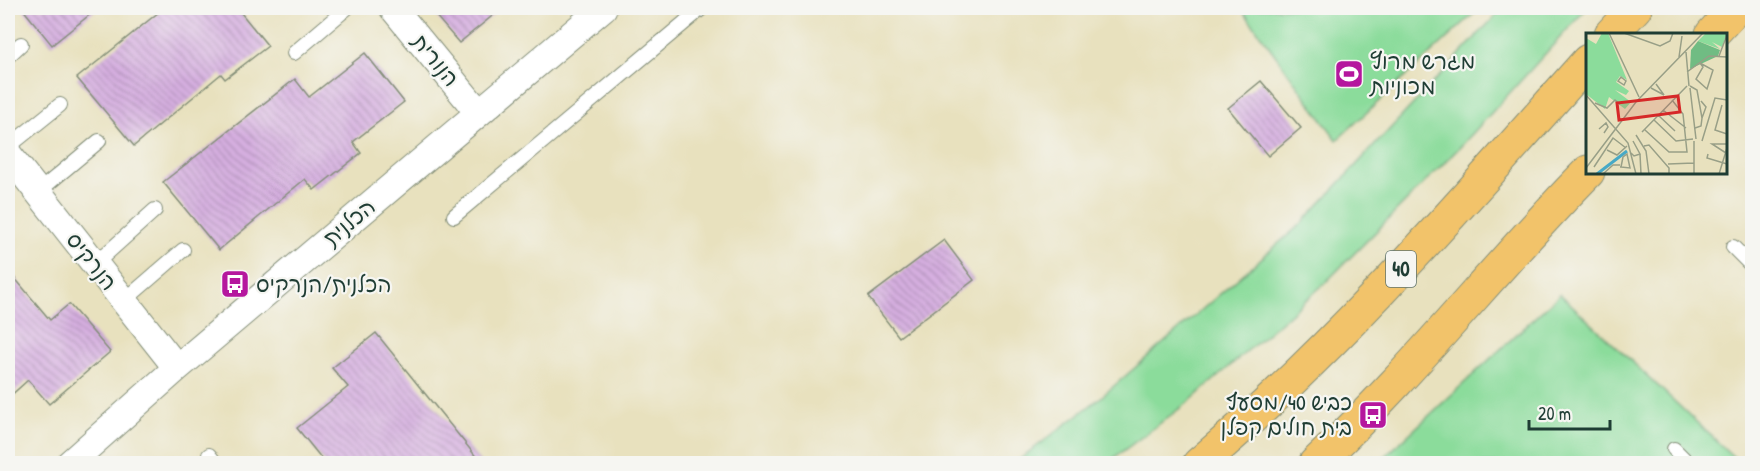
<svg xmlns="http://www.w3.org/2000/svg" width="1760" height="471" font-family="'Patrick Hand','Playpen Sans Hebrew',sans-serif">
<defs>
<pattern id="building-back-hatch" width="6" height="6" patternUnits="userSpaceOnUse" patternTransform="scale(1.5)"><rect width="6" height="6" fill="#d6afe0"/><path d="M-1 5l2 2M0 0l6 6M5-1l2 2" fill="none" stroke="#ad90b6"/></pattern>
</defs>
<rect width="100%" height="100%" fill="#f6f6f2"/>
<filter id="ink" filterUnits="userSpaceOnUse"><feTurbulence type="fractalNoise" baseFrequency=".0167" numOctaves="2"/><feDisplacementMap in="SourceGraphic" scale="12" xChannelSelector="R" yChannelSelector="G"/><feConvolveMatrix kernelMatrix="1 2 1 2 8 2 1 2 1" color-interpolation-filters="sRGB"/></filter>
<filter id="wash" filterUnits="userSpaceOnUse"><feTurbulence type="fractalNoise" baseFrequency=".008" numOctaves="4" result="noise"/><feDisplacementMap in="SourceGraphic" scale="24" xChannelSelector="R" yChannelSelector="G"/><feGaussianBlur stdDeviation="1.35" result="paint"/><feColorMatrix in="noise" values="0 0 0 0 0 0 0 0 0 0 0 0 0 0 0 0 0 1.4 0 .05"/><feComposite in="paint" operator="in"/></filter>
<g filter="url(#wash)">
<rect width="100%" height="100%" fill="#e8e1be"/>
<path fill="#8bdc9b" stroke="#558c68" stroke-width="1.5" d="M1241,8H1480L1337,140Z
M1503,8H1587L1463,144L1323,285L1191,400L1107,463H1015L1100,398L1302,223Z
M1560,294L1740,463L1377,464Z"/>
<g id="blocks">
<path fill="url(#building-back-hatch)" d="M22,8H98L52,45Z
M164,8H237L268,46L225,79L221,74L134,146L77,78Z
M429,8H502L459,43Z
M365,53L404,102L353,142L361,153L314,190L305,179L219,250L163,182L295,79L309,97Z
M1261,81L1301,128L1268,156L1228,108Z
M944,240L974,280L899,337L868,297Z
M8,270L50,320L69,304L110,352L49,404L28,380L8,398Z
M376,333L482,464H326L297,428L348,387L332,368Z"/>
</g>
</g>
<g filter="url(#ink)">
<use href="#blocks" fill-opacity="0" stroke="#848f79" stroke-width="1.5"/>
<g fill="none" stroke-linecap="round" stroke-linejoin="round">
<g stroke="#848f79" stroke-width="16">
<path id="service" d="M294,53L347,8
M8,56L21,44
M8,147L60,105
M38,192L99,141
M454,216L702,8
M1733,247L1752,266
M95,264L155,210
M124,301L183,250
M1674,449L1689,464
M209,455L216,464"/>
</g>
<g stroke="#848f79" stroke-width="29">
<path id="minor" d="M393,8L479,113
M8,154L177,368
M69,464L177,368L603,8"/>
</g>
<g stroke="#848f79" stroke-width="35">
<path id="trunk" d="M1611,34L1635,8
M1712,34L1736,8
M1199,464C1342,343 1464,200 1588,61
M1315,464C1413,373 1494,267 1588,172"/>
</g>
<use href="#service" stroke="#fff" stroke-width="14"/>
<use href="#minor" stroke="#fff" stroke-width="27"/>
<use href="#trunk" stroke="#f2c36a" stroke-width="33"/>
</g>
</g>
<defs>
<g id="stadium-square" transform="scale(1.5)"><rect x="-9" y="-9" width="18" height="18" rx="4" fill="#b5179e" stroke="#f6f6f2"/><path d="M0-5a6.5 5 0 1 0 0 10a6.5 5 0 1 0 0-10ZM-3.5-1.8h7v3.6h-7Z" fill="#fff"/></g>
<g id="bus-square" transform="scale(1.5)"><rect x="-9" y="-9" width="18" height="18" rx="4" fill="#b5179e" stroke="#f6f6f2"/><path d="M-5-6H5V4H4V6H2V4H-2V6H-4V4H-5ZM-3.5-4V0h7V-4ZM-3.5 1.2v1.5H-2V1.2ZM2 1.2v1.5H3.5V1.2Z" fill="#fff"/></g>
</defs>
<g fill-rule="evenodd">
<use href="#stadium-square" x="1349" y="74"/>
<use href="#bus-square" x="235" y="284"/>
<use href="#bus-square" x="1373" y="415"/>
</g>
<g text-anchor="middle" stroke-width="4.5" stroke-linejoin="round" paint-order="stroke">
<rect fill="#f6f6f2" stroke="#60746d" stroke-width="1.5" x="1386" y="251" width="30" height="36" rx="4.5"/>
<g font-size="21" font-weight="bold" fill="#1f3d34">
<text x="1401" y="276">40</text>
</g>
<g font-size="22" fill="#1f3d34" stroke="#f6f6f2">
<text transform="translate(436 60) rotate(51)" y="8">הנורית</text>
<text transform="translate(349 222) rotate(-40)" y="8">הכלנית</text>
<text transform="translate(92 261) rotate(52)" y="8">הנרקיס</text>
</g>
<g font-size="22" fill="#1f3d34" stroke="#f6f6f2" text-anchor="start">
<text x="1370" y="69">מגרש מרוץ<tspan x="1370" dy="25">מכוניות</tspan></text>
<text x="256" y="292">הכלנית/הנרקיס</text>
<text x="1352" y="410" text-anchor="end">כביש 40/מסעף<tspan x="1352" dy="25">בית חולים קפלן</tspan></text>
</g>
</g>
<g transform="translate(1586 33)">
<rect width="141" height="141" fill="#e8e1be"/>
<path d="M16,0H22L41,47L34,43L30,49L43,58L40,62L29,57L45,69L39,76L23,64L19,76L0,61V5L10,11ZM120,0H141L136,14L126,9L134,16L112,8Z" fill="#8bdc9b"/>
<path d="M112,8L134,17L132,23L104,36L105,17Z" fill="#70bc83"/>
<path fill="none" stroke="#47a9c6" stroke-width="3" d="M11,141L41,118"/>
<path fill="none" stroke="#989f87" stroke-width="1.5" d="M23,0L53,64M38,0L74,13L84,8L87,0M100,19L103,53M133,23L141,2M93,24L96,3M114,30L127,37L121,56L110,46L117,34ZM101,39L123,23L141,24M35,44L40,48L38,52L32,48ZM104,53L111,57L116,85L115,93L109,95M65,55L78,62L70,51M104,55L110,106M0,62L42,110L50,141M115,68L120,74L116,85M9,70L21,75L29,67L34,71M136,72L129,97L141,101M77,77L100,95M72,82L89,98M68,87L90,108L107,106M13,96L20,90L22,94L18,100M59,97L83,119H101L97,81L86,67M56,99L101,53M50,102L60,118L63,141M108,108V141M116,108L129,65L141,67M58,113L63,112L83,135V141M21,117L31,122L41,113M45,120L48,123L54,121L47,108M140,120L126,111H141M54,121L55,141M122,121L121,125L141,131M82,131L108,130M8,134L27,105L40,115M34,134H35L44,135L41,121L37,124L35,134M0,135L50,69L117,0M17,141L27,132H34M133,141L141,115"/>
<path fill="#d62828" fill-opacity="0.15" stroke="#d62828" stroke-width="3" d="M92,63L94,79L33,87L31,70Z"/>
<rect width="141" height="141" fill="none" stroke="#1f3d34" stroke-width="3"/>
</g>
<rect width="1760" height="471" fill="none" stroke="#f6f6f2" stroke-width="30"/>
<path d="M1529 420v9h81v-9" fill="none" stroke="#1f3d34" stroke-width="3"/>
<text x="1538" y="420" font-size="18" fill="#1f3d34" stroke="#f6f6f2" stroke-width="4.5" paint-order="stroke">20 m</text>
</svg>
